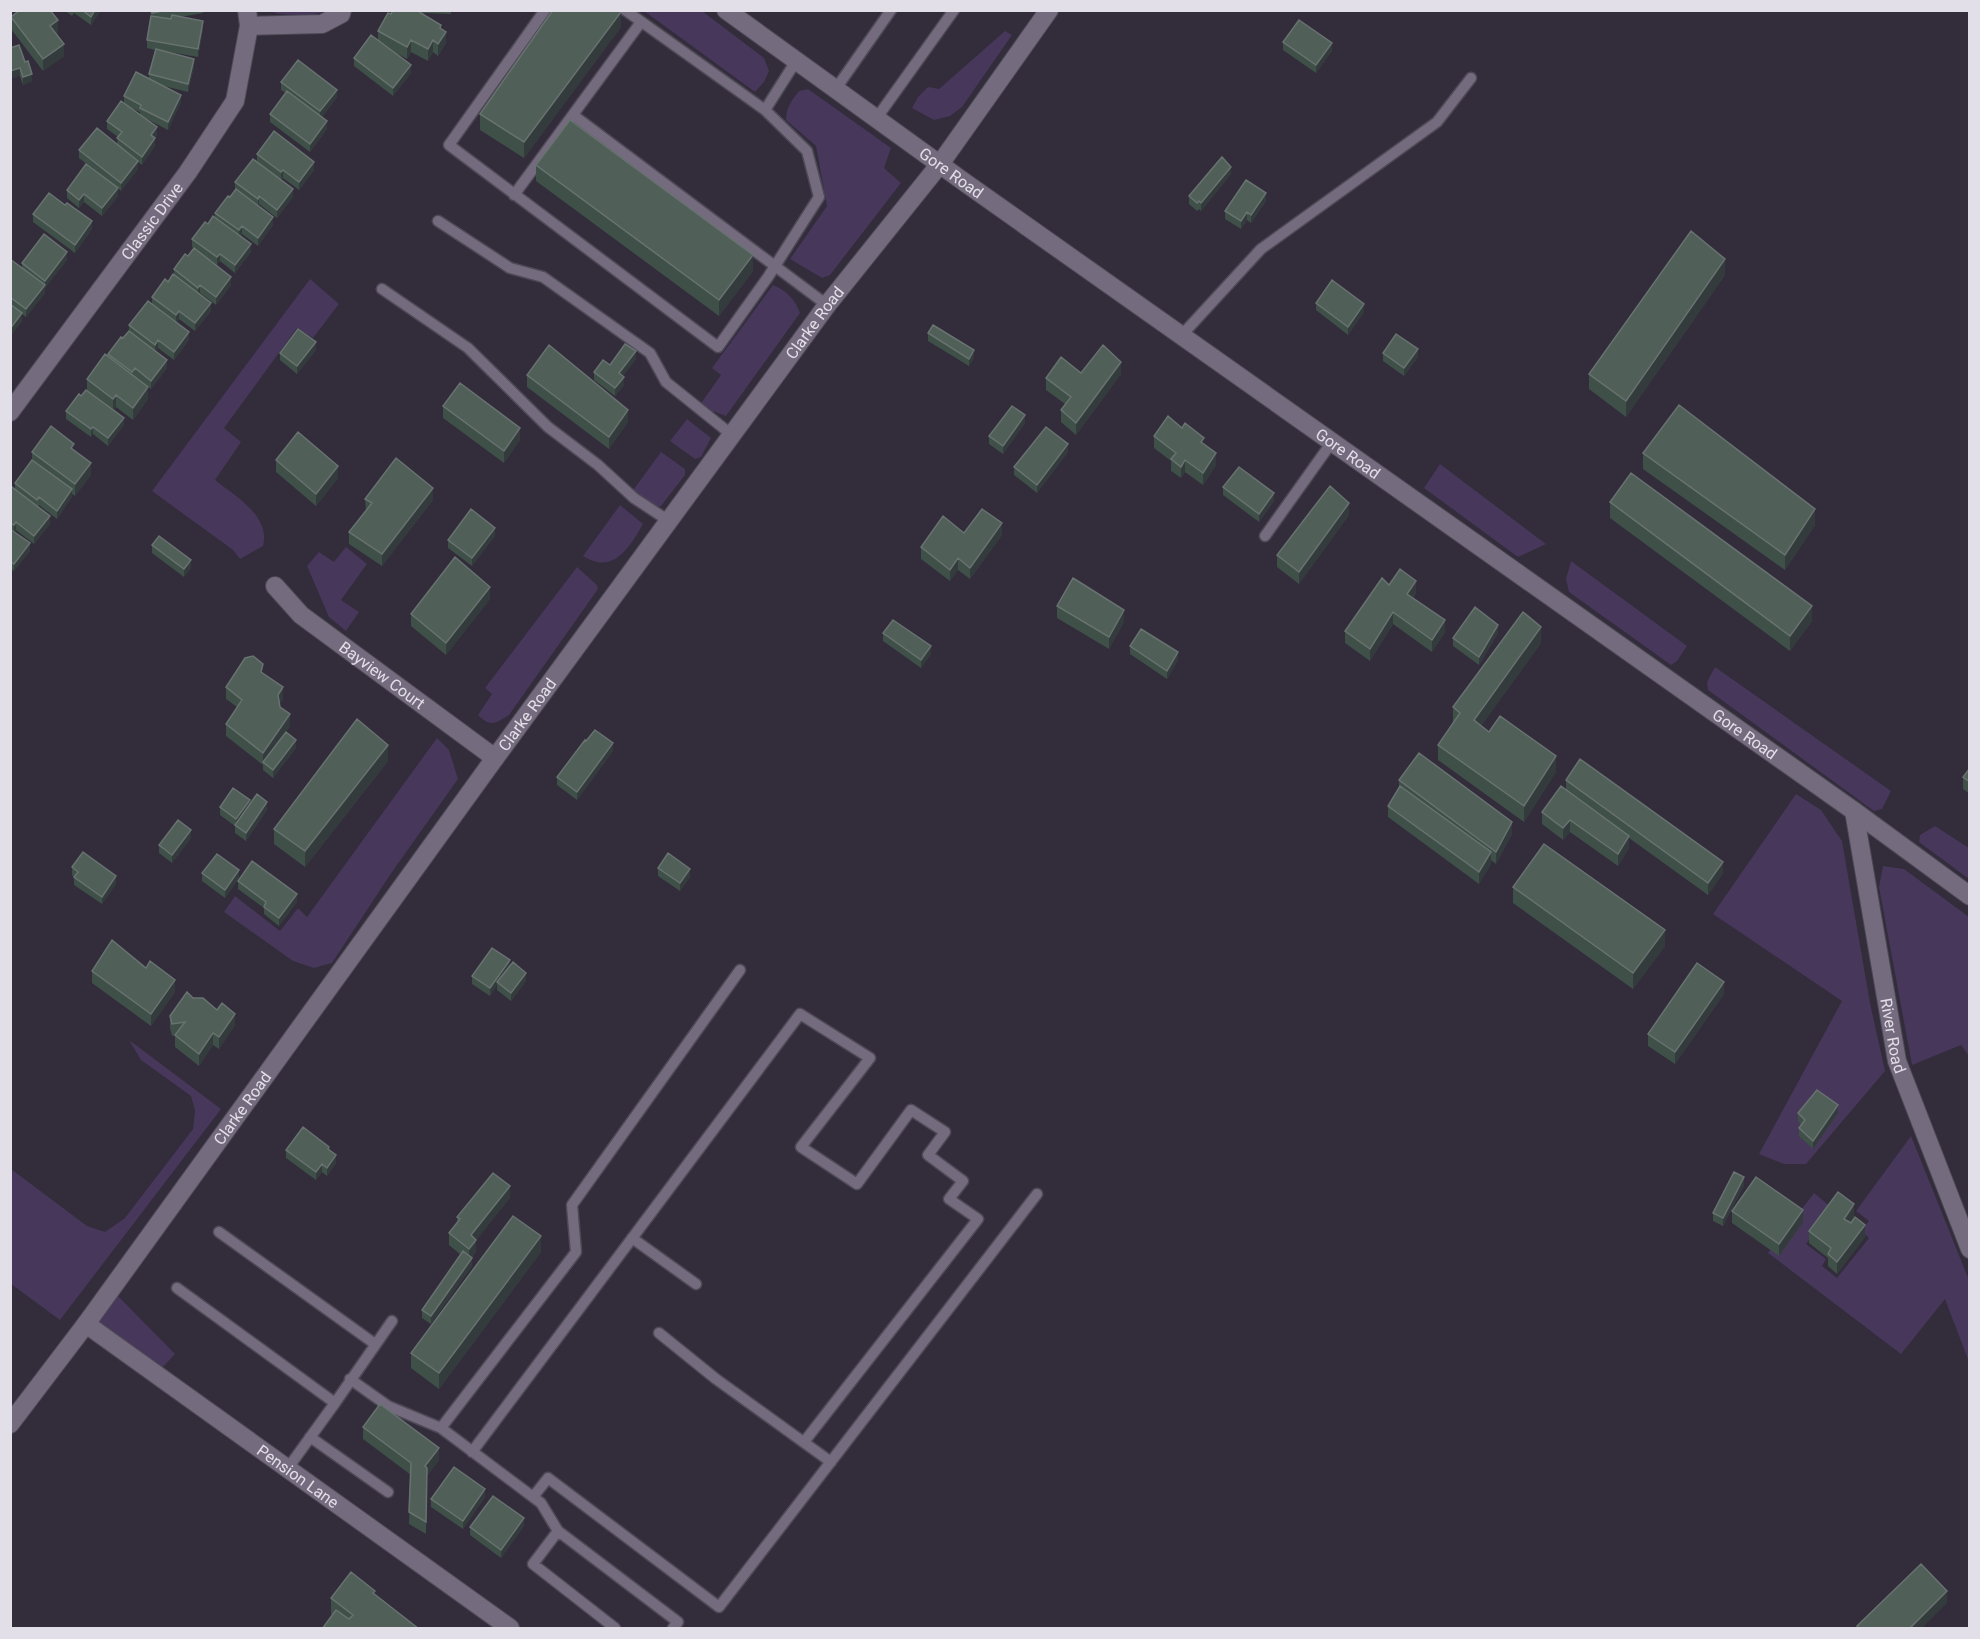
<svg xmlns="http://www.w3.org/2000/svg" width="1980" height="1639" font-family="Roboto,sans-serif">
<rect width="100%" height="100%" fill="#322c3b"/>
<path fill="#47375b" d="M270,11H326C316,16 281,17 270,11Z
M644,11H702L764,58L769,71L764,82L755,92Z
M1005,31L1012,35L962,107L950,116L934,120L912,108L918,97L928,87L939,89Z
M808,89L891,148L884,168L901,183L830,275L822,278L790,259L827,206L816,146L786,120C786,108 791,101 799,91Z
M310,279L339,304L313,338L297,328L224,428L241,442L215,480C235,496 271,516 263,546L240,559L233,550L152,491Z
M773,285C787,291 795,299 800,313L726,416L699,406L721,375L712,368Z
M687,419L711,438L701,457L695,459L670,441Z
M661,452L685,469V475L661,506H651L631,493Z
M1440,464L1546,544L1518,557L1424,488Z
M620,505L643,524C634,540 619,567 597,562C592,561 587,558 583,556Z
M346,547L367,564L341,600L359,612L346,631L329,617L307,566L319,552L334,562Z
M1571,561L1687,646L1677,661L1671,665L1569,592L1566,579Z
M577,567L597,585L598,589L509,715C495,724 490,727 478,715L492,694L485,688Z
M1715,667L1891,791L1882,809L1874,811L1708,690L1707,682Z
M437,738L449,750L458,779L392,872L332,963L314,968L293,961L224,912L235,896L280,931L298,908L307,917Z
M1796,794L1821,810L1842,841L1870,1003L1885,1071L1806,1164H1784L1759,1154L1842,1001L1713,914Z
M1935,826L1969,848V879L1919,842L1920,835Z
M1883,866L1904,869L1969,917V1056L1961,1045L1912,1065L1879,887Z
M129,1040L221,1109L60,1320L11,1284V1169L87,1226L105,1232L125,1218L193,1129L195,1111L191,1096L141,1060Z
M1911,1136L1969,1280V1362L1945,1299L1901,1354L1768,1253L1814,1193L1832,1208L1806,1244L1826,1259L1822,1266L1837,1278L1869,1238L1861,1231L1869,1221L1856,1211Z
M118,1296L175,1354L161,1369L97,1323Z"/>
<g fill="none" stroke-linecap="round" stroke-linejoin="round">
<g stroke="#4e4956" stroke-width="13">
<path id="lane" d="M545,10L449,145L718,347L768,277L819,197L807,151L765,110L625,10
M835,90L891,10
M765,110L796,61
M573,115L827,305
M876,119L954,10
M514,195L641,22
M438,221L510,268L543,277L650,353L666,382L732,435
M382,289L468,348L548,427L598,465L634,498L669,521
M1181,336L1261,249L1437,122L1471,78
M1265,536L1332,442
M219,1232L375,1344
M632,1238L696,1284
M177,1288L335,1403L288,1468
M659,1333L716,1379L831,1462
M350,1379L388,1406L441,1428L576,1252L572,1205L740,970
M335,1403L392,1321
M441,1428L541,1503L558,1531L678,1622L673,1628
M310,1437L388,1492
M472,1452L800,1014L870,1058L801,1147L857,1184L911,1110L945,1132L928,1155L963,1181L949,1199L978,1219L804,1442
M533,1497L548,1478L719,1607L1037,1194
M558,1531L533,1564L615,1628"/>
</g>
<g stroke="#4e4956" stroke-width="20">
<g id="street">
<path d="M249,26L322,24L341,14L342,10"/>
<path id="s1" d="M10,412L188,172L235,101L249,26L247,10"/>
<path id="s2" d="M275,586L301,615L495,758"/>
<path id="s3" d="M86,1324L510,1628"/>
</g>
</g>
<g stroke="#4e4956" stroke-width="20">
<g id="secondary">
<path id="s4" d="M726,10L967,184L1854,811L1970,896"/>
<path id="s5" d="M1854,811L1897,1061L1970,1249"/>
<path id="s6" d="M10,1424L86,1324L495,758L827,305L940,164L1049,10"/>
</g>
</g>
<use href="#lane" stroke="#746c7e" stroke-width="10"/>
<use href="#street" stroke="#746c7e" stroke-width="18"/>
<use href="#secondary" stroke="#746c7e" stroke-width="18"/>
</g>
<path fill="#3f5048" fill-rule="evenodd" d="M64,10H101L91,25L74,13L72,16Z
M150,10H203V13L180,17L203,29L198,57L164,51L194,67L188,92L164,86L181,102L168,130L143,117L157,135L155,138V146L142,165L138,162V169L121,191L118,188V196L102,216L84,202L79,208L67,198V190L98,173L79,158V150L117,144L118,137L107,129V121L124,103V96L149,78V74L155,50L147,48V40L151,16ZM127,106L140,112V115Z
M393,10H451V14L420,13L441,29L446,43L438,56L433,52L428,61L411,52L407,59L392,51L411,73L393,96L354,66V58L378,40V31Z
M11,17L58,32L56,34L64,56L43,71L11,29Z
M621,27L524,158L480,130V114Z
M1283,42L1332,51L1316,73L1283,50Z
M10,48L32,81L23,85Z
M281,82L337,97L322,117L327,129L310,152L270,122V114L286,93L281,90Z
M257,154L314,170L299,190L283,178L281,180L257,162Z
M536,165L753,271L719,316L536,181Z
M1231,174L1201,211L1199,209L1197,211L1189,204V196Z
M235,182L293,197L277,218L259,204L258,206L273,225L258,246L242,234L241,236L251,252L235,273L220,261L217,265L197,251L231,285L216,305L200,293L199,294L211,311L195,331L179,319L177,322L189,340L174,360L158,348L156,351L167,368L151,389L135,376L148,399L133,420L116,407L114,410L124,425L108,446L93,434L91,437L66,419V411L87,390V379L108,357V354L123,338L129,331V325L152,304V297L168,282L174,274V269L188,256L194,248L192,247V239L215,217V213L230,197L235,190Z
M1266,201L1251,223L1247,220L1241,229L1225,219V211Z
M65,205L92,229L75,253L33,222V214Z
M10,259L22,268V263L67,260L45,288V293L26,317L22,314V321L10,337Z
M1725,275L1626,417L1589,389V374Z
M1316,303L1364,312L1348,335L1316,310Z
M928,333L974,358L969,366L928,341Z
M316,350L297,374L280,360V353Z
M1383,353L1418,357L1404,376L1383,361Z
M636,359L623,376L624,385L615,396L594,380V372L610,365Z
M1081,373L1121,374L1076,435L1061,422V410L1065,404L1046,390V378Z
M527,375L628,422L609,449L527,387Z
M443,406L520,440L504,463L443,418Z
M1025,423L1003,454L989,444V436Z
M1182,428L1204,444L1216,465L1203,485L1185,472L1181,478L1171,471V461L1154,448V436Z
M74,450L91,475L75,496L72,494V497L57,519L39,505L38,507L50,524L34,544L16,530L14,532L30,551L14,571L10,568V489L15,490V483L32,461V452Z
M1068,452L1037,493L1014,475V467Z
M1643,453L1815,525L1785,570L1643,469Z
M276,460L338,478L316,506L276,472Z
M1223,487L1274,501L1259,522L1223,495Z
M365,499L433,500L382,566L349,544V532L366,511Z
M1610,502L1812,621L1790,651L1610,518Z
M1349,515L1299,584L1277,567V555Z
M964,533L1002,535L970,579L958,570L950,581L921,559V547Z
M495,536L472,566L448,548V540Z
M152,545L191,568L184,577L152,553Z
M1389,585L1416,593L1413,598L1445,632L1432,652L1393,624L1370,661L1345,643V631Z
M490,599L446,655L411,626V614Z
M1057,606L1124,622L1109,649L1057,618Z
M883,633L931,654L921,668L883,641Z
M1498,633L1479,665L1453,646V638Z
M1541,643L1481,726L1489,732L1556,772L1524,822L1438,760V745L1453,723V707Z
M1130,646L1178,660L1167,679L1130,654Z
M263,673L283,699L279,704L280,707L290,726L286,732L296,748L273,778L263,770V765L226,736V724L237,707L226,699V687Z
M586,741L613,751L577,800L557,785V777Z
M388,761L305,867L274,844V829Z
M1970,768V794L1963,789V777Z
M1399,780L1512,834L1496,864L1491,860V864L1479,884L1388,817V806L1399,787Z
M1566,780L1723,873L1708,895L1629,838V848L1618,866L1570,832L1563,840L1542,824V812L1566,790Z
M250,804L267,810L246,841L235,833V826L220,815V807Z
M191,838L172,863L159,853V845Z
M72,867L116,884L102,904L74,885V877L72,875Z
M658,868L690,877L680,891L658,876Z
M202,873L239,878L225,898L202,881Z
M238,881L297,902L279,926L264,914V908L238,889Z
M1513,887L1665,946L1633,989L1513,903Z
M510,966L526,981L511,1001L497,990V985L490,996L472,984V976Z
M92,971L175,992L151,1026L92,983Z
M1724,994L1675,1064L1648,1046V1034Z
M193,998L235,1025L219,1049L213,1045L199,1066L175,1047V1035L172,1036L170,1028V1016Z
M1798,1113H1838L1813,1149L1799,1136V1128L1801,1125L1798,1121Z
M286,1150H329L336,1163L327,1176L322,1172L316,1180L286,1158Z
M1744,1185L1723,1226L1713,1221V1213Z
M510,1198L476,1240V1252L472,1257V1266L431,1324L422,1318V1310L461,1255L449,1245V1233L457,1223V1217Z
M1732,1211L1803,1222L1779,1256L1732,1223Z
M1854,1216L1850,1223L1865,1237L1837,1274L1828,1266V1258L1809,1243V1231Z
M541,1252L439,1389L411,1368V1353Z
M363,1427L439,1460L427,1476L426,1534L409,1524L411,1475L363,1439Z
M485,1497L463,1529L431,1507V1499Z
M524,1526L501,1558L470,1535V1527Z
M375,1595L419,1629H322L333,1615L331,1614V1598Z"/>
<path fill="#333b3c" d="M95,10H101L91,25V17Z
M621,12V27L524,158V142Z
M58,20V32L50,38V26Z
M203,21V29L198,57V49Z
M446,32V43L438,56V44Z
M411,40V52L407,59V47Z
M433,40V52L428,61V49Z
M1332,43V51L1316,73V65Z
M64,44V56L43,71V59Z
M194,59V67L188,92V84Z
M411,65V73L393,96V88Z
M20,68V76L10,79V71Z
M32,74V81L23,85V77Z
M337,90V97L320,119V111Z
M181,95V102L168,130V122Z
M327,121V129L310,152V144Z
M157,127V135L151,143V135Z
M155,138V146L142,165V157Z
M138,161V169L121,191V183Z
M314,162V170L299,190V182Z
M1231,167V174L1201,211V203Z
M283,170V178L281,180V172Z
M118,188V196L102,216V208Z
M293,189V197L277,218V210Z
M1266,193V201L1251,223V215Z
M84,194V202L79,208V200Z
M259,196V204L258,207V199Z
M1247,212V220L1241,229V221Z
M273,217V225L258,246V238Z
M92,221V229L75,253V245Z
M242,226V234L239,238V230Z
M251,244V252L235,273V265Z
M67,252V260L45,288V281Z
M220,254V261L217,265V257Z
M753,255V271L719,316V300Z
M1725,259V275L1626,417V401Z
M231,277V285L216,305V297Z
M45,285V293L26,317V309Z
M200,285V293L198,296V288Z
M211,303V311L195,331V323Z
M1364,304V312L1348,335V327Z
M179,311V319L176,323V315Z
M22,313V321L10,337V329Z
M189,332V340L174,360V352Z
M158,340V348L155,353V345Z
M316,342V350L297,374V366Z
M1418,349V357L1404,376V368Z
M974,350V358L969,366V359Z
M636,351V359L619,381V373Z
M167,360V368L151,389V381Z
M1121,362V374L1076,435V423Z
M624,377V385L615,396V388Z
M148,387V399L133,420V408Z
M116,395V407L113,411V399Z
M628,410V422L609,449V437Z
M1025,415V423L1003,454V446Z
M124,418V425L108,446V438Z
M93,427V434L91,437V429Z
M520,428V440L504,463V451Z
M1068,444V452L1037,493V485Z
M1216,453V465L1203,485V473Z
M1185,460V472L1181,478V467Z
M91,463V475L75,496V484Z
M338,466V478L316,506V494Z
M433,488V500L382,566V554Z
M72,489V497L57,519V511Z
M1274,493V501L1259,522V514Z
M1349,503V515L1299,584V572Z
M1815,509V525L1785,570V555Z
M50,516V524L34,544V536Z
M16,522V530L14,533V525Z
M1002,523V535L970,579V568Z
M495,528V536L472,566V558Z
M30,543V551L14,571V564Z
M958,558V570L950,581V570Z
M191,560V568L184,577V569Z
M1416,581V593L1407,605V594Z
M490,587V599L446,655V643Z
M1812,606V621L1790,651V636Z
M1124,610V622L1109,649V637Z
M1393,612V624L1370,661V649Z
M1445,620V632L1432,652V640Z
M1498,625V633L1479,665V657Z
M1541,627V643L1474,736V720Z
M931,646V654L921,668V660Z
M1178,652V660L1167,679V671Z
M283,687V699L278,707V695Z
M290,714V726L264,763L263,762V753Z
M296,740V748L273,778V770Z
M613,743V751L577,800V792Z
M388,745V761L305,867V851Z
M1556,756V772L1524,822V806Z
M250,800V808L236,827V819Z
M267,802V810L246,841V833Z
M1570,820V832L1563,840V828Z
M1512,822V834L1496,864V852Z
M191,830V838L172,863V855Z
M1629,836V848L1618,866V854Z
M1491,852V864L1479,884V872Z
M1723,862V873L1708,895V883Z
M690,869V877L680,891V883Z
M239,870V878L225,898V890Z
M116,876V884L102,904V897Z
M297,894V902L279,926V918Z
M1665,930V946L1633,989V973Z
M510,960V968L497,982V985L490,996V988Z
M526,973V981L511,1001V993Z
M175,980V992L151,1026V1014Z
M1724,982V994L1675,1064V1052Z
M235,1014V1025L219,1049V1037Z
M213,1033V1045L199,1066V1054Z
M1838,1105V1113L1813,1149V1141Z
M336,1155V1163L327,1176V1168Z
M322,1164V1172L316,1180V1172Z
M1744,1177V1185L1723,1226V1218Z
M510,1186V1198L471,1247V1235Z
M1854,1204V1216L1844,1230V1219Z
M1803,1210V1222L1779,1256V1244Z
M1865,1225V1237L1837,1274V1262Z
M541,1236V1252L439,1389V1373Z
M476,1240V1252L469,1261V1249Z
M472,1258V1266L431,1324V1316Z
M439,1448V1460L427,1476L426,1534L427,1476L425,1466Z
M485,1489V1497L463,1529V1521Z
M524,1518V1526L501,1558V1550Z
M1947,1591V1603L1921,1629H1909Z"/>
<path fill="#515f59" stroke="#687370" stroke-width="1.5" d="M20,10H50L58,20L50,26L64,44L43,59L11,17Z
M82,10H95L91,17Z
M152,10H167L152,13Z
M393,10H416L441,25L440,28L446,32L438,44L433,40L428,49L411,40L407,47L378,31L388,13L391,14Z
M553,10H620L621,12L524,142L480,114Z
M172,15L203,21L198,49L147,40L151,16L171,19Z
M1299,20L1332,43L1316,65L1283,42Z
M371,35L411,65L393,88L354,58Z
M19,45L25,62L28,61L32,74L23,77L20,68L10,71V48Z
M156,49L194,59L188,84L149,74Z
M298,60L337,90L320,111L281,82Z
M136,72L181,95L168,122L140,108L141,105L124,96Z
M287,91L327,121L310,144L270,114Z
M121,101L157,127L151,135L155,138L142,157L117,138L122,132L107,121Z
M570,120L753,255L719,300L536,165Z
M97,128L138,161L121,183L79,150Z
M274,131L314,162L299,182L283,170L281,172L257,154Z
M1222,157L1231,167L1201,203L1199,201L1197,203L1189,196Z
M253,159L293,189L277,210L259,196L258,199L235,182Z
M86,164L118,188L102,208L84,194L79,200L67,190Z
M1246,180L1266,193L1251,215L1247,212L1241,221L1225,211Z
M236,189L273,217L258,238L242,226L239,230L215,213L228,196L230,197Z
M49,193L65,205L67,203L92,221L75,245L33,214Z
M213,216L251,244L235,265L220,254L217,257L192,239L205,222L208,224Z
M1691,231L1725,259L1626,401L1589,374Z
M44,234L67,252L45,281L22,263Z
M194,248L231,277L216,297L200,285L198,288L174,269L185,254L188,256Z
M10,259L45,285L26,309L10,297Z
M173,274L211,303L195,323L179,311L176,315L152,297L165,279L168,282Z
M1332,280L1364,304L1348,327L1316,303Z
M148,301L189,332L174,352L158,340L155,345L129,325Z
M10,304L22,313L10,329Z
M933,325L974,350L969,359L928,333Z
M298,329L316,342L297,366L280,353Z
M129,331L167,360L151,381L135,368L132,372L108,354L121,337L123,338Z
M1396,334L1418,349L1404,368L1383,353Z
M625,344L636,351L619,373L624,377L615,388L594,372L603,360L610,365Z
M549,345L628,410L609,437L527,375Z
M1103,345L1121,362L1076,423L1061,410L1071,397L1046,378L1061,357L1081,373Z
M105,354L148,387L133,408L116,395L113,399L87,379Z
M460,383L520,428L504,451L443,406Z
M86,390L124,418L108,438L93,427L91,429L66,411L79,394L81,396Z
M1679,405L1815,509L1785,555L1643,453Z
M1012,406L1025,415L1003,446L989,436Z
M1168,416L1182,428L1185,423L1204,438L1201,442L1216,453L1203,473L1185,460L1181,467L1171,459L1176,453L1154,436Z
M51,426L74,444L71,448L91,463L75,484L32,452Z
M1046,427L1068,444L1037,485L1014,467Z
M298,432L338,466L316,494L276,460Z
M396,458L433,488L382,554L349,532L372,503L365,499Z
M32,460L72,489L57,511L39,497L37,500L15,483Z
M1239,467L1274,493L1259,514L1223,487Z
M1631,473L1812,606L1790,636L1610,502Z
M1330,486L1349,503L1299,572L1277,555Z
M12,487L50,516L34,536L16,522L14,525L10,523V489Z
M471,509L495,528L472,558L448,540Z
M982,509L1002,523L970,568L958,558L950,570L921,547L943,516L964,533Z
M10,529L30,543L14,564L10,561Z
M159,536L191,560L184,569L152,545Z
M455,557L490,587L446,643L411,614Z
M1400,569L1416,581L1407,594L1445,620L1432,640L1393,612L1370,649L1345,631L1382,578L1389,585Z
M1073,578L1124,610L1109,637L1057,606Z
M1475,607L1498,625L1479,657L1453,638Z
M1523,612L1541,627L1474,720L1489,732L1500,716L1556,756L1524,806L1438,745L1460,713L1453,707Z
M893,620L931,646L921,660L883,633Z
M1141,629L1178,652L1167,671L1130,646Z
M253,656L263,664L261,672L283,687L278,695L280,707L290,714L263,753L226,724L242,700L226,687L245,658Z
M357,719L388,745L305,851L274,829Z
M595,730L613,743L577,792L557,777L585,740L586,741Z
M286,732L296,740L273,770L263,762Z
M1419,753L1512,822L1496,852L1399,780Z
M1580,759L1723,862L1708,883L1566,780Z
M1970,768V782L1963,777Z
M1400,786L1491,852L1479,872L1388,806Z
M1561,786L1629,836L1618,854L1570,820L1563,828L1542,812Z
M233,788L250,800L236,819L220,807Z
M257,794L267,802L246,833L235,825Z
M178,820L191,830L172,855L159,845Z
M1544,844L1665,930L1633,973L1513,887Z
M83,852L116,876L102,897L74,877L78,872L72,867Z
M668,853L690,869L680,883L658,868Z
M217,854L239,870L225,890L202,873Z
M252,861L297,894L279,918L264,907L266,902L238,881Z
M112,940L146,968L150,961L175,980L151,1014L92,971Z
M492,948L510,960L490,988L472,976Z
M513,962L526,973L511,993L497,982Z
M1697,963L1724,982L1675,1052L1648,1034Z
M187,992L193,998H203L217,1010L222,1003L235,1014L219,1037L213,1033L199,1054L175,1035L185,1022L172,1024L170,1016Z
M1817,1090L1838,1105L1813,1141L1799,1128L1805,1120L1798,1113Z
M303,1127L329,1147L328,1149L336,1155L327,1168L322,1164L316,1172L286,1150Z
M1734,1172L1744,1177L1723,1218L1713,1213Z
M493,1173L510,1186L471,1235L476,1240L469,1249L449,1233L460,1219L457,1217Z
M1756,1177L1803,1210L1779,1244L1732,1211Z
M1838,1192L1854,1204L1844,1219L1851,1223L1855,1217L1865,1225L1837,1262L1828,1254L1831,1248L1809,1231Z
M513,1216L541,1236L439,1373L411,1353Z
M463,1251L472,1258L431,1316L422,1310Z
M380,1404L439,1448L425,1466L427,1468L426,1522L409,1512L411,1463L363,1427Z
M454,1467L485,1489L463,1521L431,1499Z
M493,1496L524,1518L501,1550L470,1527Z
M1921,1564L1947,1591L1909,1629H1860L1857,1626Z
M351,1572L375,1591L373,1593L419,1629H322L336,1610L349,1619L353,1615L331,1598Z"/>
<g text-anchor="middle" stroke-width="6" stroke-linejoin="round" paint-order="stroke">
<g font-size="16" fill="#e3dfe9" stroke="#19161d">
<text dy="6" stroke="none"><textPath href="#s4" startOffset="278">Gore Road</textPath></text>
<text dy="6" stroke="none"><textPath href="#s1" startOffset="238">Classic Drive</textPath></text>
<text dy="6" stroke="none"><textPath href="#s6" startOffset="1364">Clarke Road</textPath></text>
<text dy="6" stroke="none"><textPath href="#s4" startOffset="764">Gore Road</textPath></text>
<text dy="6" stroke="none"><textPath href="#s2" startOffset="140">Bayview Court</textPath></text>
<text dy="6" stroke="none"><textPath href="#s6" startOffset="878">Clarke Road</textPath></text>
<text dy="6" stroke="none"><textPath href="#s4" startOffset="1250">Gore Road</textPath></text>
<text dy="6" stroke="none"><textPath href="#s5" startOffset="228">River Road</textPath></text>
<text dy="6" stroke="none"><textPath href="#s6" startOffset="392">Clarke Road</textPath></text>
<text dy="6" stroke="none"><textPath href="#s3" startOffset="261">Pension Lane</textPath></text>
</g>
</g>
<rect width="1980" height="1639" fill="none" stroke="#e3dfe9" stroke-width="24"/>
</svg>
